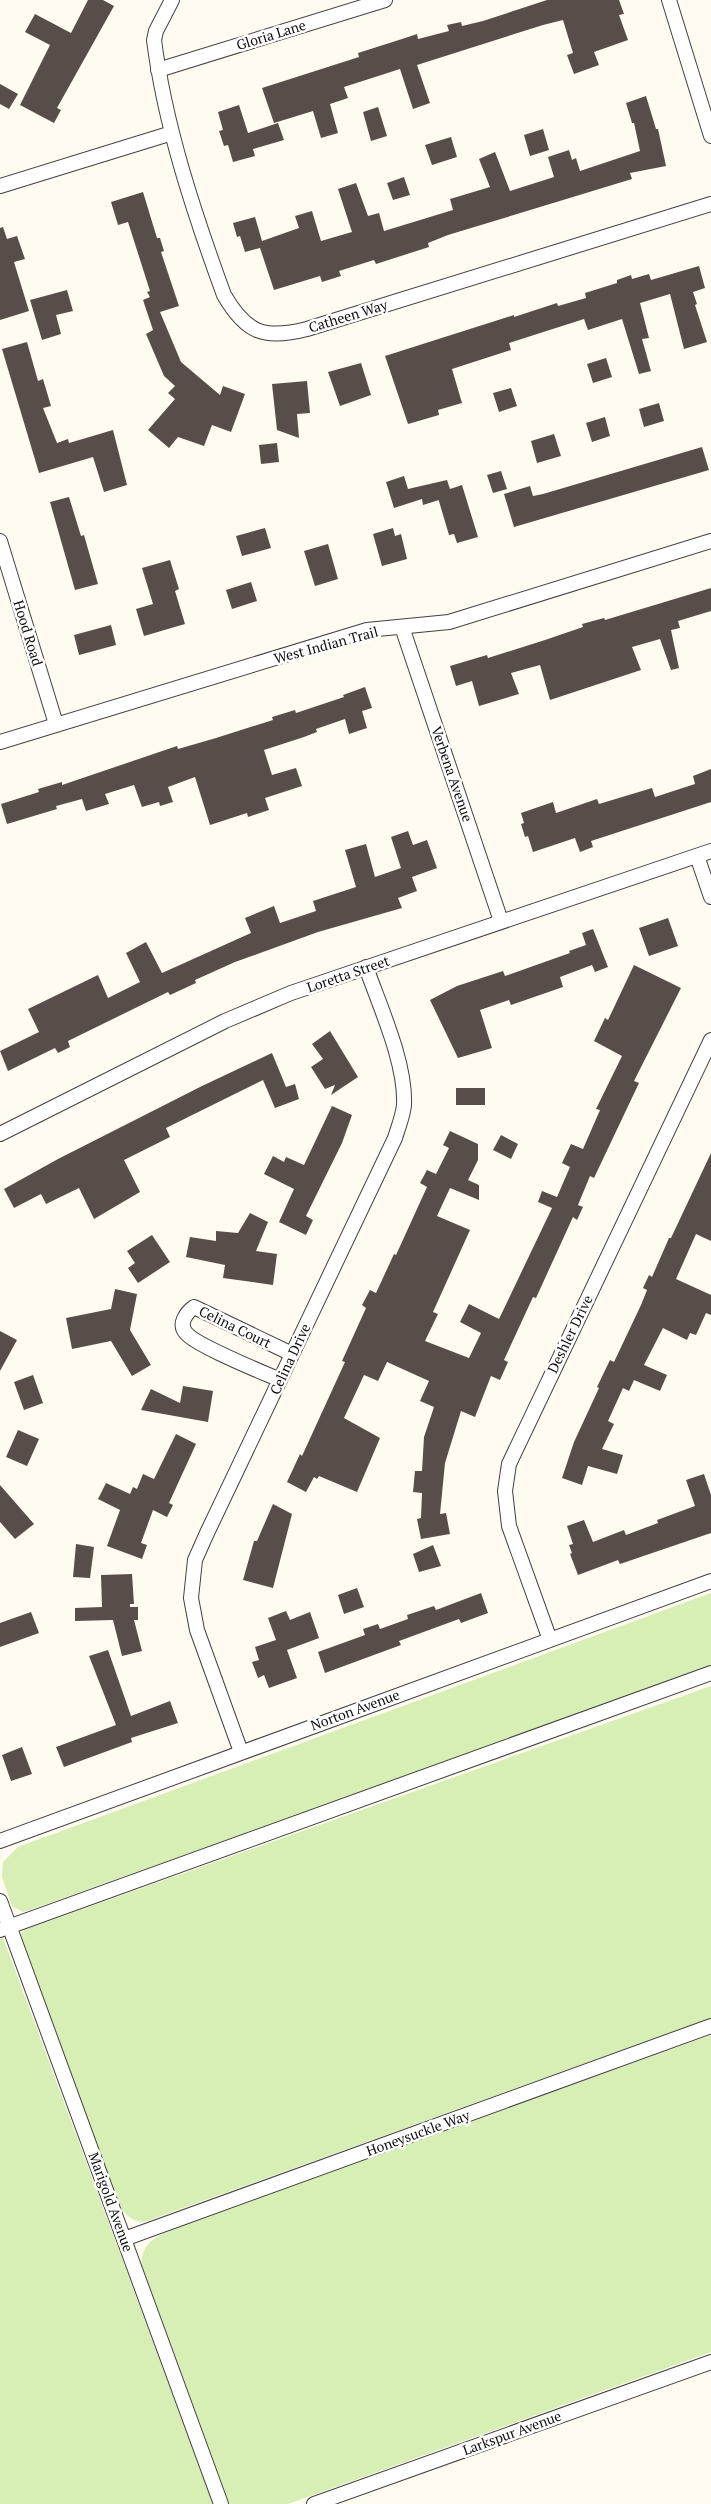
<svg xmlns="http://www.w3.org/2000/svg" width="711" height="2504" font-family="'PT Serif',serif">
<rect width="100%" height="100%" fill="#fffbf0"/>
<path fill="#d7eeb5" d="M711,1593V1668L38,1907L23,1912L12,1906L2,1877L3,1862L18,1847Z
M711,1686V2018L144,2222C132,2221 127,2216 120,2207L23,1944L21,1935L24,1930Z
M2,1935L213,2504H0V1936Z
M711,2035V2352L288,2504H229L142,2265C140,2239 164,2234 183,2225Z"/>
<path fill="#584e49" d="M88,0H103L114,6L57,108L61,110L54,123L20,105L50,45L25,32L35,14L71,33Z
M547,0H619L624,14L619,15L628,40L594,52L599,65L574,74L567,55L573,53L563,20L543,25L417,65L430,103L413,109L400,69L344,87L348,98L330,104L338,133L321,138L313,111L274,123L262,88L359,57L358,53L402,39L417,34L418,39L449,31L447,25L461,22L462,26L483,21Z
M0,84L18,94L9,109L0,104Z
M646,96L656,129H658L666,166L630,173L632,179L448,235L428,243L429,247L376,264L374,260L339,271L341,276L322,282L320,276L274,290L260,248L245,252L240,236L237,237L233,223L255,217L262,241L299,228L295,216L312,211L321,241L352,232L338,189L356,183L368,216L379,213L384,231L453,210L450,199L490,187L479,159L495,152L510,191L554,177L548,157L569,150L572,160L576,158L580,171L640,151L634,123H632L626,103Z
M239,105L248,133L278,123L284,140L253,149L255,156L233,162L228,145L224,146L219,131L223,130L218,112Z
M378,107L387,136L371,141L363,112Z
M543,129L549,150L530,156L524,135Z
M451,137L457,157L432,165L425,145Z
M404,177L410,195L393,200L387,183Z
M143,192L157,238H160L164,251L161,252L179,306L160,312L181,362L220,395L223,386L245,394L231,432L212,425L204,446L178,437L169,448L148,430L175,399L168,393L175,386L164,376L146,334L153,330L143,300L150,297L147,292L150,291L128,222L118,225L111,202Z
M3,227L7,239L17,236L25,259L14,262L29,311L0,320V228Z
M699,266L705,288L693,292L697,304L695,305L707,342L684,349L670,294L640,303L649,338L642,339L651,371L639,374L622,319L588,330L584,319L509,343L511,350L452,369L462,403L438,410L439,415L408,424L385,356L514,315V317L557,303L558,306L586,298L585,293L617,283V280L631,275L632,279L649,274L651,280Z
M67,290L73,311L56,315L61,334L42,340L30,300Z
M27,342L38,381L43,379L51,406L43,408L57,443L68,439L69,443L113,430L127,485L104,492L93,457L39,473L2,349Z
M606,358L612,377L593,383L587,364Z
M361,363L371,395L340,406L328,372Z
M307,381L310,413L297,414L299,438L277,430L272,384Z
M511,388L517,406L499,412L493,393Z
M659,403L664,421L644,427L639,409Z
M605,417L610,436L592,442L586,423Z
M554,434L561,456L537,463L531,441Z
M277,443L279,462L261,464L259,445Z
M702,447L709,470L514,527L504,494L530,486L533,496L543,494Z
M501,471L507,489L493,493L487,475Z
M404,476L408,489L447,480L450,489L462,485L478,537L457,543L454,534L449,535L438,498L439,500L423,505L422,499L394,508L386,482Z
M69,497L81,536L84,535L98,584L75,590L50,502Z
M265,528L271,548L242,556L236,536Z
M393,528L395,536L401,534L407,559L382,566L373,534Z
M328,544L338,579L315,586L304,551Z
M170,560L179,589L175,591L185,624L144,636L136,609L153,604L142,568Z
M251,582L257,601L232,609L226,590Z
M711,588V611L678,621L680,628L671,630L679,668L671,670L660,639L632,647L641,670L550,700L540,665L511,673L519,694L479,706L472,681L456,686L450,666L487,655L488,658L545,640L583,627L582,624L604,618L605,620Z
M111,625L116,645L79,655L74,635Z
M365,687L372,708L362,711L367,728L349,734L345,719L316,729L317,732L304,737L264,750L272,775L296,768L302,786L265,798L269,810L248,817L247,813L210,825L195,777L168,787L173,802L160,806L159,802L142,807L134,785L105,794L109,804L86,811L82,799L56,806L57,809L7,824L1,804L39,792L38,789L62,782V785L177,746L178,749L216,738L273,720L272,717L295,710L296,713L344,697L343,695Z
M711,769V802L591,841L593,847L580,852L575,838L533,852L528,836L525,837L521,824L524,823L521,813L553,802L556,813L597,799L599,804L652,788L655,797L695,784L693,776Z
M408,831L413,845L427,840L437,868L412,877L417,891L398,898L402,908L318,932L235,962L195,980L196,983L170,995L168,992L68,1041L70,1047L58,1053L55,1048L8,1071L0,1051L39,1032L28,1009L98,975L108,998L140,982L126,953L146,942L162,973L251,933L245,918L274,906L280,923L316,911L313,901L356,887L345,850L366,844L375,877L401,868L391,837Z
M668,918L678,946L649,956L639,928Z
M593,929L608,967L595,972L592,965L560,977L563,987L511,1005L509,1000L480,1010L492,1048L458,1058L430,1000L457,986L503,971L505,976L570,953L569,951L586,945L582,933Z
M634,965L681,988L634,1081L639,1083L594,1178L590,1176L578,1205L583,1207L577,1220L573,1217L536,1298L533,1297L504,1360L508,1362L500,1380L491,1376L475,1417L461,1411L445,1463L440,1514L446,1513L450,1534L421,1539L417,1519L421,1518L422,1493L413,1492L415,1471H422L424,1437L434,1407L420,1401L429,1381L387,1362L378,1381L364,1375L344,1418L380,1438L357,1492L319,1476L317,1479L314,1477L306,1492L287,1482L300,1454L302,1456L345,1362L342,1361L366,1308L362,1305L370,1290L376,1293L394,1254L396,1255L427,1187L420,1183L427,1170L436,1174L449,1148L443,1145L450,1131L478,1144V1160L468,1180L479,1185V1200L450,1188L437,1216L470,1230L433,1312L438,1314L425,1341L469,1358L481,1333L460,1322L469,1304L499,1319L552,1208L538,1202L542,1191L557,1197L570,1167L562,1163L571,1144L583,1149L600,1110L596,1109L622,1056L594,1041L605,1018L608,1020Z
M330,1031L358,1077L331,1095L335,1085L325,1089L311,1067L323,1059L312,1044Z
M272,1053L286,1087L295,1084L299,1099L275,1108L263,1080L166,1128L170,1137L124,1160L140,1192L94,1219L79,1188L46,1204L41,1194L14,1208L4,1189L58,1159L202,1086Z
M456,1088H485V1105H456Z
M332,1106L352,1115L342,1143L306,1216L313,1220L306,1235L279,1222L294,1189L264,1174L273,1156L284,1162L286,1157L304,1165Z
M501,1135L518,1144L511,1159L493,1150Z
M711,1153V1241L696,1234L676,1279L711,1295V1315L706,1313L696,1335L690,1333L687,1340L663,1328L644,1365L667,1375L660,1391L634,1380L629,1391L623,1388L608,1421L614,1424L602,1449L623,1455L617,1474L588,1466L582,1485L562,1478L574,1442L599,1388L597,1387L610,1360L614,1362L641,1305L647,1290L643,1288L649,1275L652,1277L669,1238H671Z
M250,1213L268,1222L256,1251L277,1254L273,1285L223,1278L225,1265L186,1257L190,1237L216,1241V1231L238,1233Z
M152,1235L170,1262L138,1283L128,1268L135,1263L127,1251Z
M115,1289L137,1294L130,1330L151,1365L132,1376L111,1341L72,1349L66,1318L111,1309Z
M0,1331L17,1340L0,1371Z
M33,1375L43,1403L24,1410L14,1382Z
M183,1386L213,1391L208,1422L141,1410L151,1389L180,1403Z
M18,1430L39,1439L27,1466L6,1457Z
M176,1434L196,1444L169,1503L173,1505L167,1517L153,1510L141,1543L147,1545L142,1559L107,1546L120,1510L98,1499L106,1483L130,1494L133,1487L137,1489L143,1474L154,1479Z
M704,1474L711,1495V1533L620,1564L618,1560L578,1575L570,1554L572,1553L569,1545L573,1544L567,1526L584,1520L593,1542L624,1530L626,1535L658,1523L657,1520L695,1506L686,1480Z
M0,1485L34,1524L15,1539L0,1522Z
M273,1504L292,1514L273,1588L243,1580L254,1541H257Z
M76,1544L94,1547L90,1578L73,1577Z
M433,1545L441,1566L419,1572L413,1554Z
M132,1574L134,1604H130V1607H138V1620H134L142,1651L122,1656L113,1620L75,1621V1608L102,1607L101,1575Z
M357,1588L364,1607L344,1614L338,1595Z
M481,1593L488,1613L461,1623L459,1619L399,1641L401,1645L325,1673L318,1652L365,1635L363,1629L378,1624L380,1629L408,1619L407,1615L434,1606L436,1610Z
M286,1611L290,1620L310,1612L319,1638L287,1650L297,1678L269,1688L264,1675L258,1678L252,1662L259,1660L255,1647L276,1640L268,1618Z
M31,1612L39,1633L0,1647V1623Z
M108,1650L131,1716L170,1701L178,1723L131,1738L132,1742L64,1767L56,1747L116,1725L89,1656Z
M22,1747L32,1774L11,1781L2,1755Z"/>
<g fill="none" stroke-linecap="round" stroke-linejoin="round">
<g stroke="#414141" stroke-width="16">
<path id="minor" d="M172,0L156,31L154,40C165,126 194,213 224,295C246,333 264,340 307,329L711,204
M669,0L711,136
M158,70L385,0
M0,186L172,133
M0,541L56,724
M402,627L501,921
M0,742L367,630L449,622L711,541
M697,856L711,897
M0,1134L225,1021L291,993L711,851
M280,1380C262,1372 195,1345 186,1333C178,1324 186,1313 194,1307L292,1354
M550,1640L509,1526L505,1491L509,1464L711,1040
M241,1752L197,1630L191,1598L195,1560L207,1533L395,1138C398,1128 403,1116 404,1105C406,1063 380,1007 366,967
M0,1841L711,1581
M0,1901L221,2504
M0,1930L711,1673
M124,2239L711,2026
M314,2504L711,2362"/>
</g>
<use href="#minor" stroke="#fff" stroke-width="14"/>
</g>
<g text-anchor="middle" stroke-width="5" stroke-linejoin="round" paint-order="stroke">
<g font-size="14" fill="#0e0e0e" stroke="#fff">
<text transform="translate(271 35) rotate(-17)" y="5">Gloria Lane</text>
<text transform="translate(348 316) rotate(-17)" y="5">Catheen Way</text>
<text transform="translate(28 633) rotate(73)" y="5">Hood Road</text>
<text transform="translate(326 645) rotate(-15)" y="5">West Indian Trail</text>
<text transform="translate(452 774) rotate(71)" y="5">Verbena Avenue</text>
<text transform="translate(348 974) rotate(-19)" y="5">Loretta Street</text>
<text transform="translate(235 1327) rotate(26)" y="5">Celina Court</text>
<text transform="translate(570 1334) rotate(-64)" y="5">Deshler Drive</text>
<text transform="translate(290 1359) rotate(-65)" y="5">Celina Drive</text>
<text transform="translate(355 1710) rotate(-20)" y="5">Norton Avenue</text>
<text transform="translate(418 2133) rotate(-20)" y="5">Honeysuckle Way</text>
<text transform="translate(111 2202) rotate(70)" y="5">Marigold Avenue</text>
<text transform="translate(512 2433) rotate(-20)" y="5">Larkspur Avenue</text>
</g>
</g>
</svg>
